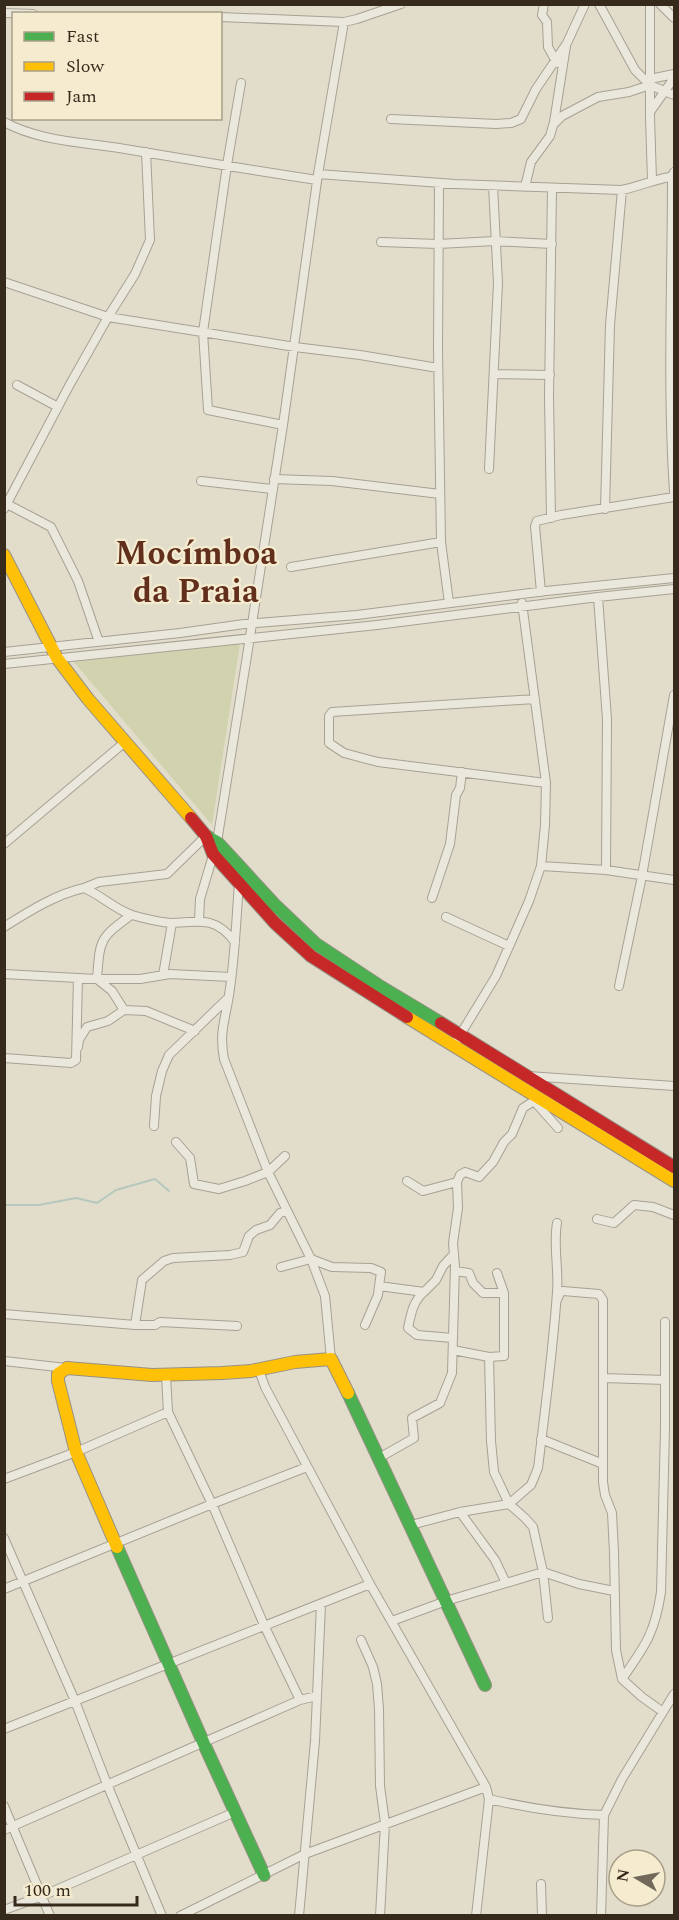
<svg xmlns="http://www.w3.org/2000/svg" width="679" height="1920" font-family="Spectral,serif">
<rect width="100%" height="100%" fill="#e2ddca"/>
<path fill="#d0d3ad" d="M240,643L212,825L74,662Z"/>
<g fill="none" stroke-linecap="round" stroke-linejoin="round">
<path stroke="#b6c8be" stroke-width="2" d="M4,1205H39L76,1198L97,1203L116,1190L155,1179L169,1191"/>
<g stroke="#a7a194" stroke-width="10">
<path id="street" d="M544,4L542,15L547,22L548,47L557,63
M599,4L635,70L650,85L674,95
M650,4V117L652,180
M660,4L674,18
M4,13L33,14
M220,17L344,22L357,19L401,4
M650,79L674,74
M241,83L227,165L203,332L208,410L283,425
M650,112L674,78
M391,119L496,124L511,123L521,119L536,89L567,43L585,4
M4,122C39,141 81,142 119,148C185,159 251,170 317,180
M553,125L562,116L598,97L629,92L650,85
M674,172L672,176C672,282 667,387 674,492
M318,174L455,184L622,190C640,186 656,179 674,176
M439,183L438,349L441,542L449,603
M525,187L531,162L550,136L554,122L566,46
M381,242L438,244L495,241L552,244
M4,282L108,317L295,347L360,355L438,368
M494,374L550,375
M17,385L58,407
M489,469L498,283L493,186
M274,479L332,481L440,494
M201,481L272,489
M7,504L51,527L78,581L99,642
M4,509L69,386L108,317L135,274L150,240L146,152
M605,509L610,325L622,190
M551,518L549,397L552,188
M291,567L441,542
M541,592L535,526L537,521L561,515L674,497
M598,597L607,719L606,870
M4,652L180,633L244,624L357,615L546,591L674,578
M4,664L377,625L598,597L674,589
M535,699L332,712L329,716V743L344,753L378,762L546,783
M4,844L125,742
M541,866L606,870L674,880
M239,884C236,921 235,958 229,995C225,1021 219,1032 224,1059L268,1172L311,1259L325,1296L331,1359
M84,888L99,882L167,874L206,836
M432,898L450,844L456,795L460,788L462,772
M131,915C99,939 100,939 97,979L112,991L124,1010L146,1011L195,1031
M446,917L509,946
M199,920L200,899L217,842L246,662L283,425L318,174L344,22
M4,927C28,912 56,894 84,888C101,895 114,909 132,915C142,918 163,923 173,923C201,921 216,917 235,942
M4,974L97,979H140L170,974L231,977
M163,975L172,923
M619,986L642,876L674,695
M454,1045L496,976L529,901L541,866L545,825L546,783L522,603
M78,1047L79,1040L87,1027L108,1021L124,1010
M4,1058L71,1063L76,1060
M76,1060L78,978
M528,1076L674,1086
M154,1126L156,1096L162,1071L169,1055L228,998
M176,1142L190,1158L194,1184L219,1189L245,1181L268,1172L285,1156
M407,1181L423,1191L457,1182L460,1175L465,1172L479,1177L493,1162L504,1142L512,1134L523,1108L534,1101L558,1128
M597,1219L614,1223L634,1205L653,1207L674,1215
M557,1223C553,1246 559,1269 557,1292C553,1351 545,1410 538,1468L531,1485L509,1504L525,1518L533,1527L543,1572L579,1584L614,1591
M281,1267L311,1259L332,1267L371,1268L381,1272L379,1286L424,1292L436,1280L443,1266L454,1254
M455,1271L469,1273L473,1283L483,1293H504
M424,1292C413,1301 411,1314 408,1328L417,1335L453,1338
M557,1300L560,1293L563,1291L599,1294L603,1300V1482L605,1495L612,1513L614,1552L616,1650L622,1679L642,1697L663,1712
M4,1314L135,1325H155L160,1322L237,1326
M135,1325L142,1280L164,1261L173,1258L230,1255L243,1252L249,1236L256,1230L270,1225L280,1213L287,1211
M365,1325L378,1295L379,1286
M453,1350L489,1357
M4,1361L66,1368
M259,1370L265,1387L370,1584L486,1787L489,1799L476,1916
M166,1375L168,1412L212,1504L264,1625L300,1700
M603,1378L665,1380
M541,1439L603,1464
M379,1458L414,1438L412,1418L440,1403L452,1373L455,1266L453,1243L458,1208L457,1182
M4,1479L76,1452L168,1412
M460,1512L495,1560L506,1583
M411,1525L460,1512L509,1504L494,1472L491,1441L489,1357L504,1356V1293L497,1273
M4,1538L75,1701L107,1784L162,1916
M4,1589L212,1504L307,1467
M392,1621L446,1601L543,1572L548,1618
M361,1640L373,1667L377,1684L379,1709L380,1786L385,1823L380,1916
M622,1679C645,1646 655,1633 661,1592L665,1429V1322
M4,1729L370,1584
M489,1799C527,1808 564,1814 604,1815
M4,1806L50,1916
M4,1830L300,1700L317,1696
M541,1884L542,1916
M4,1910L42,1896L235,1812
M180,1916L305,1854L486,1787
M299,1916L315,1741L321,1604
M601,1916L604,1815L622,1779L674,1694"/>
</g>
<g stroke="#979184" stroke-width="14">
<path id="fast" d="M206,836L217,842L274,904L316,944L381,987L441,1023
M348,1393L485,1685
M117,1547L204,1744L264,1875"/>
</g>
<g stroke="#979184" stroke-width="14">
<path id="slow" d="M4,555L57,658L88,699L191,818
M407,1017L674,1181
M117,1547L76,1452L58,1381V1374L67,1368L152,1375L222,1373L251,1371L295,1362L331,1359L348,1393"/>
</g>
<g stroke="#979184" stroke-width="14">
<path id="jam" d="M191,818L206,836L213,854L275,923L311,956L407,1017
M441,1023L674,1167"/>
</g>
<use href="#street" stroke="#eae7dc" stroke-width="8"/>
<use href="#fast" stroke="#4caf50" stroke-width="12"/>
<use href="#slow" stroke="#ffc107" stroke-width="12"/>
<use href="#jam" stroke="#c62828" stroke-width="12"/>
</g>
<g text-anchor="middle" stroke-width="4.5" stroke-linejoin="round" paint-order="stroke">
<g font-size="33" font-weight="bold" fill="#622f1d" stroke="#f5ecd0">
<text x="196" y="564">Mocímboa<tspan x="196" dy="38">da Praia</tspan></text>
</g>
</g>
<rect width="679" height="1920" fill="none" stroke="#362a1d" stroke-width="12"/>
<rect x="12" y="12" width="210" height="108" fill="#f5ecd0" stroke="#a99e88" stroke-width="1.5"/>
<rect x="24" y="32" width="30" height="9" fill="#4caf50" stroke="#a99e88" stroke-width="1.5"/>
<text x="66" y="42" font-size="18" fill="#362a1d">Fast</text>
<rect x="24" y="62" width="30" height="9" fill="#ffc107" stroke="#a99e88" stroke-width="1.5"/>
<text x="66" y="72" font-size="18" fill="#362a1d">Slow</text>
<rect x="24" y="92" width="30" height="9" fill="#c62828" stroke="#a99e88" stroke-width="1.5"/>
<text x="66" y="102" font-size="18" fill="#362a1d">Jam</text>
<g transform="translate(637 1878) rotate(280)"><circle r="28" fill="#f5ecd0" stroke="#a99e88" stroke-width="1.5"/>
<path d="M0-4.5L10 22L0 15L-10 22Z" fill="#72695a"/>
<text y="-9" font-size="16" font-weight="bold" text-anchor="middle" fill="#362a1d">N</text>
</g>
<path d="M15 1896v9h122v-9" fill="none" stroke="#362a1d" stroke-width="3"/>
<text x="24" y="1896" font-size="18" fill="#362a1d" stroke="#f5ecd0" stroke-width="4.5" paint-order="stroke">100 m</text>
</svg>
